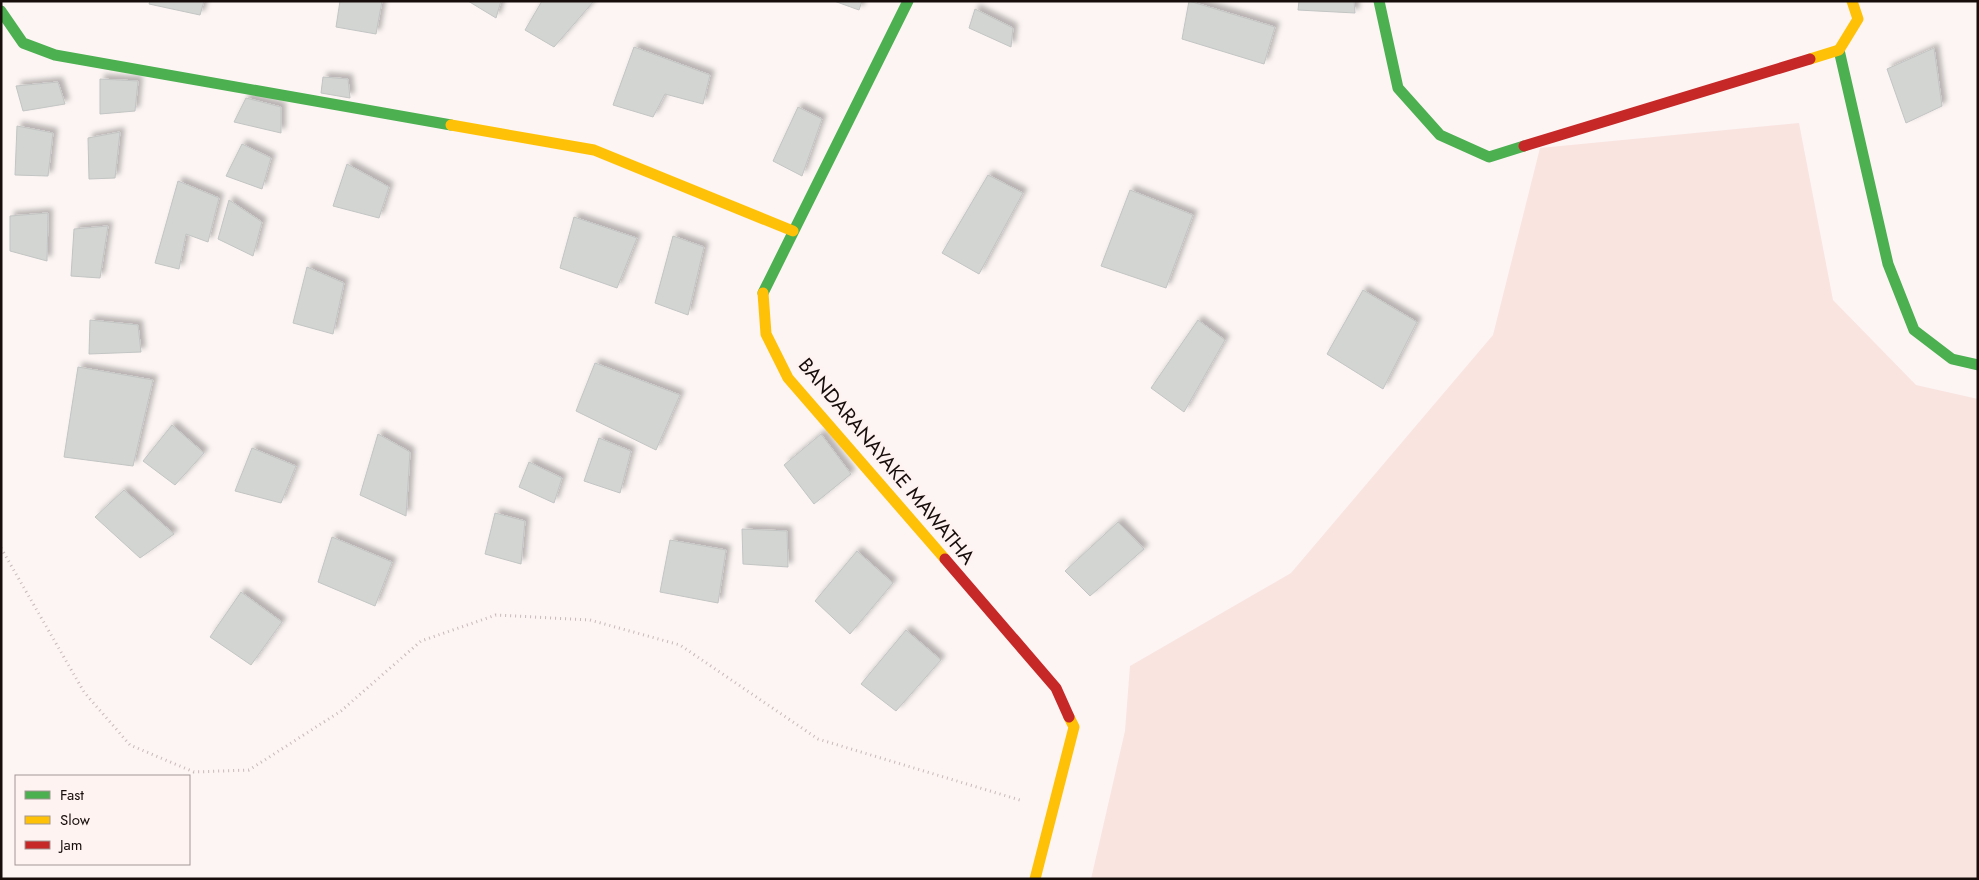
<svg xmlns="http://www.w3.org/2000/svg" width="1979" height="880" font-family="Jost,sans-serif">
<defs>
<filter id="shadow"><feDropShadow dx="4.5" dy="-4.5" stdDeviation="2.5" flood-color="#0004"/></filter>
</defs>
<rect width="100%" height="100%" fill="#fcf5f4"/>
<path fill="#f9e4e0" d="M1799,123L1833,300L1916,385L1978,399V879H1091L1125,731L1130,666L1291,573L1493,335L1540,148Z"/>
<path fill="#d2d5d2" stroke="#c2c5c3" filter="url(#shadow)" d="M150,1H204L200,15L149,4Z
M340,1H382L376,34L336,27Z
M468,1H501L496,18Z
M542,1H594L554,47L525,30Z
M834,1H862L859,10Z
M1189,1L1275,27L1264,64L1182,39Z
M1299,1H1354L1355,13L1298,10Z
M975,9L1013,28L1011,47L969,28Z
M634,47L710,75L703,104L665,94L653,117L613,105Z
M1934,48L1942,106L1906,123L1887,69Z
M323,77L348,79L350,98L321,93Z
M100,79L138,81L135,111L100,114Z
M58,82L65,104L23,111L16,86Z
M246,98L281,107V133L234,122Z
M798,107L822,119L802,176L773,161Z
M17,126L53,133L48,176L15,175Z
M120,132L115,178L89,179L88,138Z
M242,144L271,158L262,189L226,176Z
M347,164L389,187L379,218L333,206Z
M988,175L1023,193L979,274L942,253Z
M178,181L219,198L208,242L186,234L179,269L155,263Z
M1130,190L1193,215L1166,288L1101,266Z
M229,200L262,222L253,256L218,239Z
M48,213L47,261L10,251V216Z
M574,217L637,238L617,288L560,268Z
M108,226L100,278L71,276L74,229Z
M673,236L704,247L688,315L655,303Z
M307,267L344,283L333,334L293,323Z
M1363,290L1417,322L1383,389L1327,354Z
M90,320L138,325L141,352L89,354Z
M1198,320L1225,340L1184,412L1151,388Z
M595,363L680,395L656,450L576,411Z
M78,367L153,380L133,466L64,457Z
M172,425L204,453L175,485L143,461Z
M378,434L410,452L406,516L360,495Z
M821,434L851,474L814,504L784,465Z
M599,438L631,451L620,493L584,481Z
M252,448L296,466L281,503L235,491Z
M529,462L562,478L554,503L519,487Z
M124,490L174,534L140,558L95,517Z
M495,513L525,521L521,564L485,554Z
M1118,522L1144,549L1090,596L1065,571Z
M742,529L787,531L788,567L743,564Z
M332,537L392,562L375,606L318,582Z
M670,540L726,550L718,603L660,592Z
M857,551L893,583L850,634L815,601Z
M241,592L282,622L251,665L210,637Z
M906,630L941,660L896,711L861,684Z"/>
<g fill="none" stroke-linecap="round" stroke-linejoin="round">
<path stroke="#c8bab8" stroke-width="3" stroke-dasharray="1 4" stroke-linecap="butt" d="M1,548L84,692L130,745L194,772L249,770L341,711L421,641L496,615L590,620L680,645L818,739L1023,801"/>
<path stroke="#4caf50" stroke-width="11" d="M1379,1L1398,88L1440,135L1489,157L1524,146
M1,11L23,43L55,55L451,125
M1839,50L1888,264L1914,330L1952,359L1978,365
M763,293L908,1"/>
<path stroke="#ffc107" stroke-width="11" d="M1810,59L1839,50L1858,19L1852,1
M451,125L594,150L793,231
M763,293L766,334L788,378L945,559
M1035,879L1074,727L1069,717"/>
<path stroke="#c62828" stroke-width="11" d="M1524,146L1810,59
M945,559L1056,688L1069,717"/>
</g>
<g text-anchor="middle" stroke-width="5" stroke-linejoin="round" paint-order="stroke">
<g font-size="20" fill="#170e0c" stroke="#fff3f1">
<text transform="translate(887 461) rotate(50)" y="7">BANDARANAYAKE MAWATHA</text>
</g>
</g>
<rect width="1979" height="880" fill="none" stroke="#170e0c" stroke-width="5"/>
<rect x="15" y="775" width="175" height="90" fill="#fff3f1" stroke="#a29795"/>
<rect x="25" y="791" width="25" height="8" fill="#4caf50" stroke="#a29795"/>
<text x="60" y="800" font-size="15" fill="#170e0c">Fast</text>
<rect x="25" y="816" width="25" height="8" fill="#ffc107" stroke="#a29795"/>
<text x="60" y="825" font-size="15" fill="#170e0c">Slow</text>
<rect x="25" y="841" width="25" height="8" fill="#c62828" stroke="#a29795"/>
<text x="60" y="850" font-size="15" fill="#170e0c">Jam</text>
</svg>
